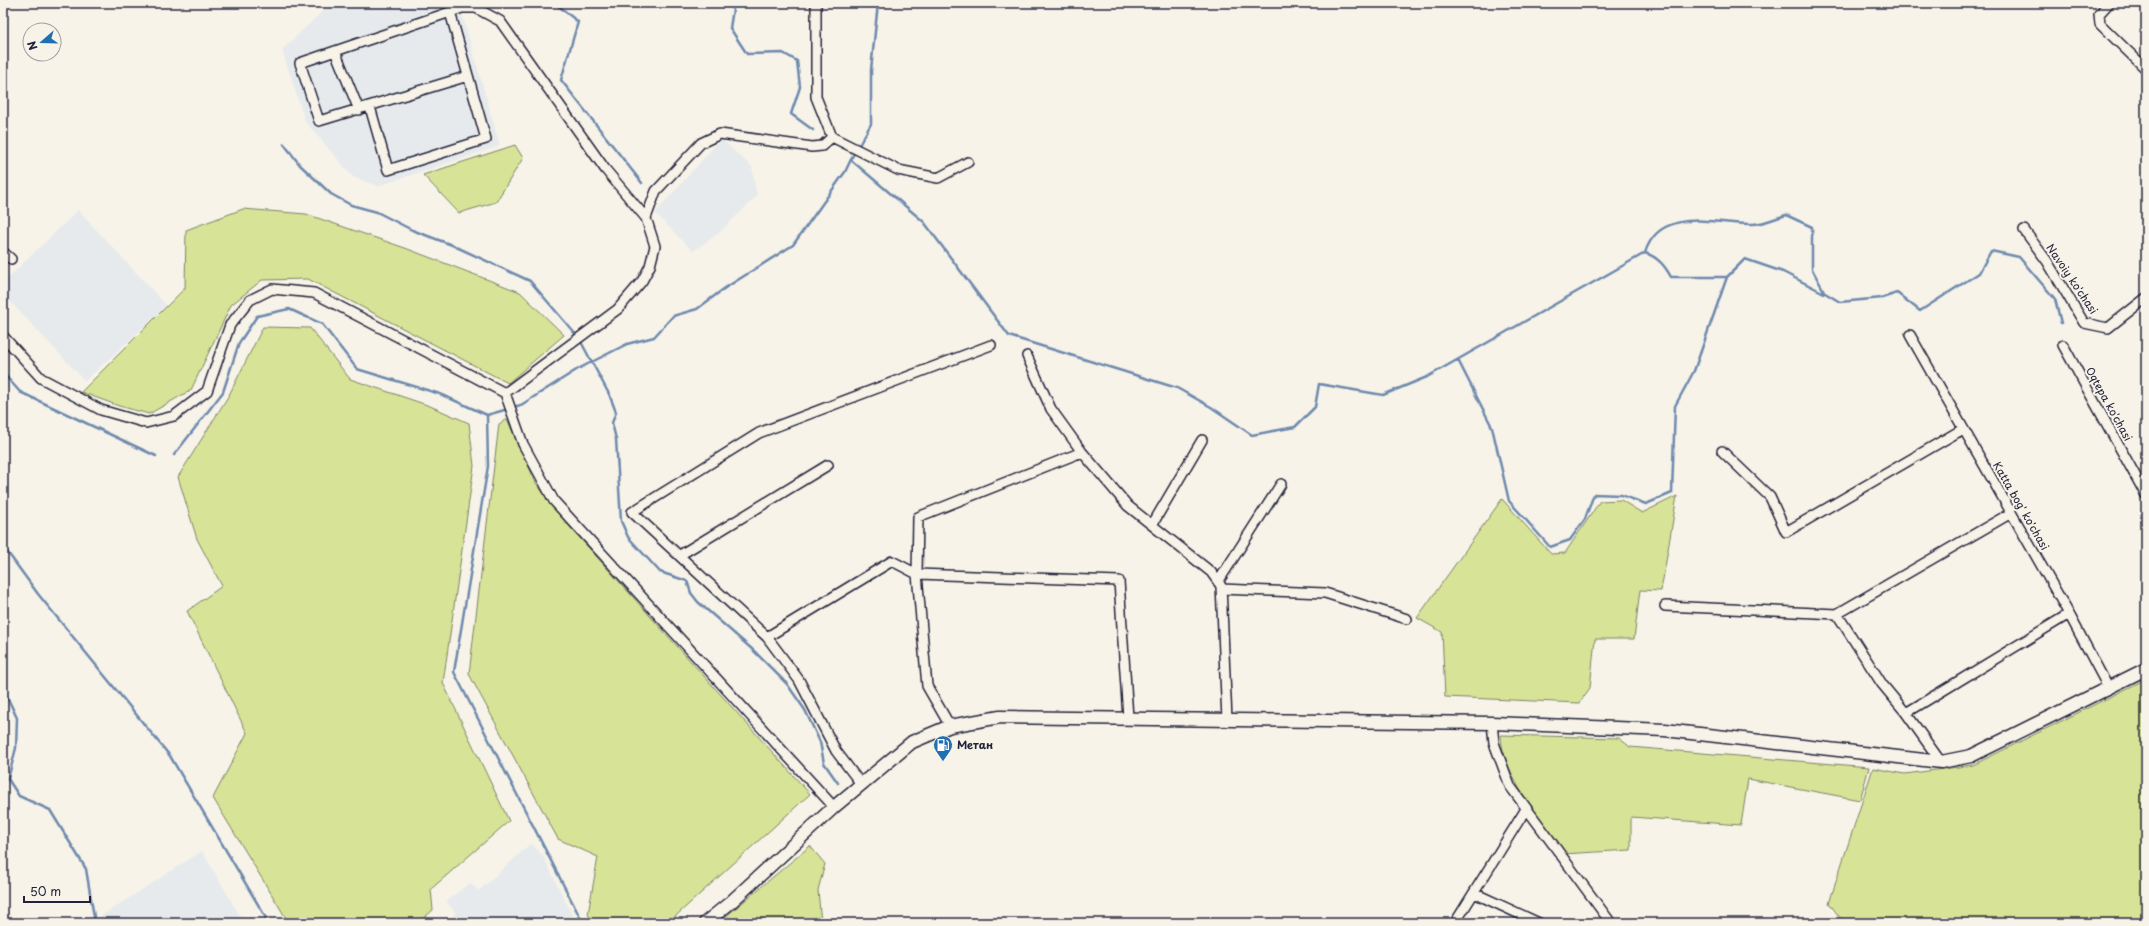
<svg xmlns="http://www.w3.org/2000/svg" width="2149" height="926" font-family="'Playpen Sans',sans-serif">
<rect width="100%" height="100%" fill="#f7f3e8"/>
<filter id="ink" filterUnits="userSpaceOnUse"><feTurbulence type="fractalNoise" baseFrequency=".025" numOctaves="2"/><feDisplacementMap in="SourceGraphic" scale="8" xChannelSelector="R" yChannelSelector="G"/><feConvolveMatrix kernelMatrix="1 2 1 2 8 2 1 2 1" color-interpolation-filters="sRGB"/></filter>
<g filter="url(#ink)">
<path fill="#e6eaed" d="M336,3H459L500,146L378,186L353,177L305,121L282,50L329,5Z
M721,139L752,167L757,196L719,233L693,251L655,213Z
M78,210L167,306L85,381L3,294V283Z
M531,843L543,856L576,923H445L456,913L446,901L470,883L479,891Z
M202,851L244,923H101L98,918Z"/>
<path fill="#d7e396" stroke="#7c8268" d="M515,145L523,158L496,202L459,213L423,175Z
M243,209L306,214L405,248L520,292L564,335L508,383L308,279L262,280L231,305L191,390L149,414L119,406L81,392L185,288L186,230Z
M263,327L310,328L350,379L430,406L469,423L474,466L443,683L509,821L431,889L433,910L418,923H289L213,798L247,733L187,611L222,586L197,539L178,477L229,395Z
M507,419L536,483L561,517L810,794L668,923H593L588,914L598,857L558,839L469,674L499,424Z
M1677,496L1661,591L1640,590L1634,639H1595L1590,688L1579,703L1445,697L1442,632L1417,618L1502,499L1551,554L1565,553L1600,501L1621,500L1642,513Z
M2146,679V923H1844L1829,903L1873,768L1905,774L1973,765Z
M1501,735L1619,738L1630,747L1869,767L1860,800L1748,779L1741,825L1631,817V850L1562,854C1542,823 1501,771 1501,735Z
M810,846L825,864L818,890L821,923H718Z"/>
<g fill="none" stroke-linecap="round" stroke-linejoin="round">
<path stroke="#6e89ae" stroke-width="2.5" d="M555,3L578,22L561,80L642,183
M734,3L730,28L747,54L783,53L797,61L800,87L791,114L813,130
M284,144L300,165L331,194L351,205L377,212L412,230L452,245L530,281L577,336
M858,147L871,124V70L878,3
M851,160L924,222L1009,336L1177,388L1211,407L1252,435L1295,427L1315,407L1319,384L1383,395L1427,377L1645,253C1659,206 1716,224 1753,224C1763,224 1776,218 1786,215L1812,227V269L1825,293L1840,302L1882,298L1897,293L1920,311L1979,273L1991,251L2019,257L2055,299L2061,323
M1645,253C1658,257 1665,266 1671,277H1727
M580,340L609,394L616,412L612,423L616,439L621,521L628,537L660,572L687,581L691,593L698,602L753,650L787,684L805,710L820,742L824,763L838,783
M1458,360L1492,427L1509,501L1550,547L1570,540L1585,519L1594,494L1621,495L1646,504L1672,493L1675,406L1694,371L1727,277L1745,259L1783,272L1824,293
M3,373L20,392L156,456
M513,407L521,405L578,369L627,344L654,337L673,316L697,309L725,288L793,245L845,172L855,151
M487,415L508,409
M174,455L223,392L239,343L257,316L289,309L322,324L357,369L440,394L487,415L488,466L454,672L583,923
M3,546L38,594L170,756L269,923
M3,688L17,718L16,748L8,779L19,796L50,810L86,869L95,923"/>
<g stroke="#22223b" stroke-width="12">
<path id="street" d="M816,3V97L832,137L898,170L938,178L968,162
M2109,3L2099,14L2100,24L2146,69
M335,51L359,110
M468,76L319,121L300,63L462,8H476L500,21L605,169L646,218L655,246L650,266L642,281L618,309L505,393
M370,107L388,170L486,139L450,12
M646,218L656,191L701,143L720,134L812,147L822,146L832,137
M2024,230L2047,261L2084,323L2108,328L2146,298
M3,252L11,259
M1910,335L2069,614L2109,689
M3,336L41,378L101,410L146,423L174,416L207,391L230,325L250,300L272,289L314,293L505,393L523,444L554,501L834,807
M2063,345L2146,495
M1027,356L1051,409L1082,452L1128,506L1211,572L1221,586L1227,720
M1722,451L1770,497L1786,532L1963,429
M1152,525L1202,440
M680,555L828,465
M1218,582L1281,484
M1221,589L1325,593L1407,619
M1665,606L1837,614L2011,513
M1837,614L1882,684L1906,713L1941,762
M767,637L892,561L917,574L1119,581L1128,718
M1906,713L2069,614
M1492,723L1494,743L1510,786L1611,923
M950,726L927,686L917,574L918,517L1082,452
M861,784L836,751L799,680L767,637L632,512L759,433L991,345
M1474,893L1539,923
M1455,923L1526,809"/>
</g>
<g stroke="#22223b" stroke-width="15">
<path id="secondary" d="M705,923L731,902L834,807L912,742L950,726L1000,717L1492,723L1665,730L1941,762L1971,756L2146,669"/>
</g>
<use href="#street" stroke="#f7f3e8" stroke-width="9"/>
<use href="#secondary" stroke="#f7f3e8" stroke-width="12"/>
</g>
</g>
<defs>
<g id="fuel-pin" transform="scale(1)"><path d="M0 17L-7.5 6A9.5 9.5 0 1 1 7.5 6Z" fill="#1f6fb2" stroke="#f7f3e8"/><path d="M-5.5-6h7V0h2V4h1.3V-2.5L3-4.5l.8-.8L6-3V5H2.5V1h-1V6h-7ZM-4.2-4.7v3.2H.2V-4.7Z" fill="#fff"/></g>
</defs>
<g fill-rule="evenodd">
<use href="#fuel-pin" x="943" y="745"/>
</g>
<g text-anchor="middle" stroke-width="4" stroke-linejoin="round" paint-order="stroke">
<g font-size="11" fill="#22223b" stroke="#f7f3e8">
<text transform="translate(2072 279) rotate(56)" y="4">Navoiy ko'chasi</text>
<text transform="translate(2109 404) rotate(61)" y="4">Oqtepa ko'chasi</text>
<text transform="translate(2021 506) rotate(60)" y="4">Katta bog' ko'chasi</text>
</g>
<g font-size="11" font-weight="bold" fill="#22223b" stroke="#f7f3e8" text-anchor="start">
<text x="957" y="749">Метан</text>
</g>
</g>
<rect width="2149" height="926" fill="none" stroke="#f7f3e8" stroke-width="16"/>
<rect x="8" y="8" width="2133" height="910" fill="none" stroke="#22223b" stroke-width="1.5" filter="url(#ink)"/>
<g transform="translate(42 42) rotate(250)"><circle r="19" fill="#f7f3e8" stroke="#a29fa3"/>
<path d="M0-3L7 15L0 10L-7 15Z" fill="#1f6fb2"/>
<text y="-6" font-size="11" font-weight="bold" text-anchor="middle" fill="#22223b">N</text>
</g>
<path d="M24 896v6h66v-6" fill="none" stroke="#22223b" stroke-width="2"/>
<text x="30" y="896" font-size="12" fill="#22223b" stroke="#f7f3e8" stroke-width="3" paint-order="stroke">50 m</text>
</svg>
